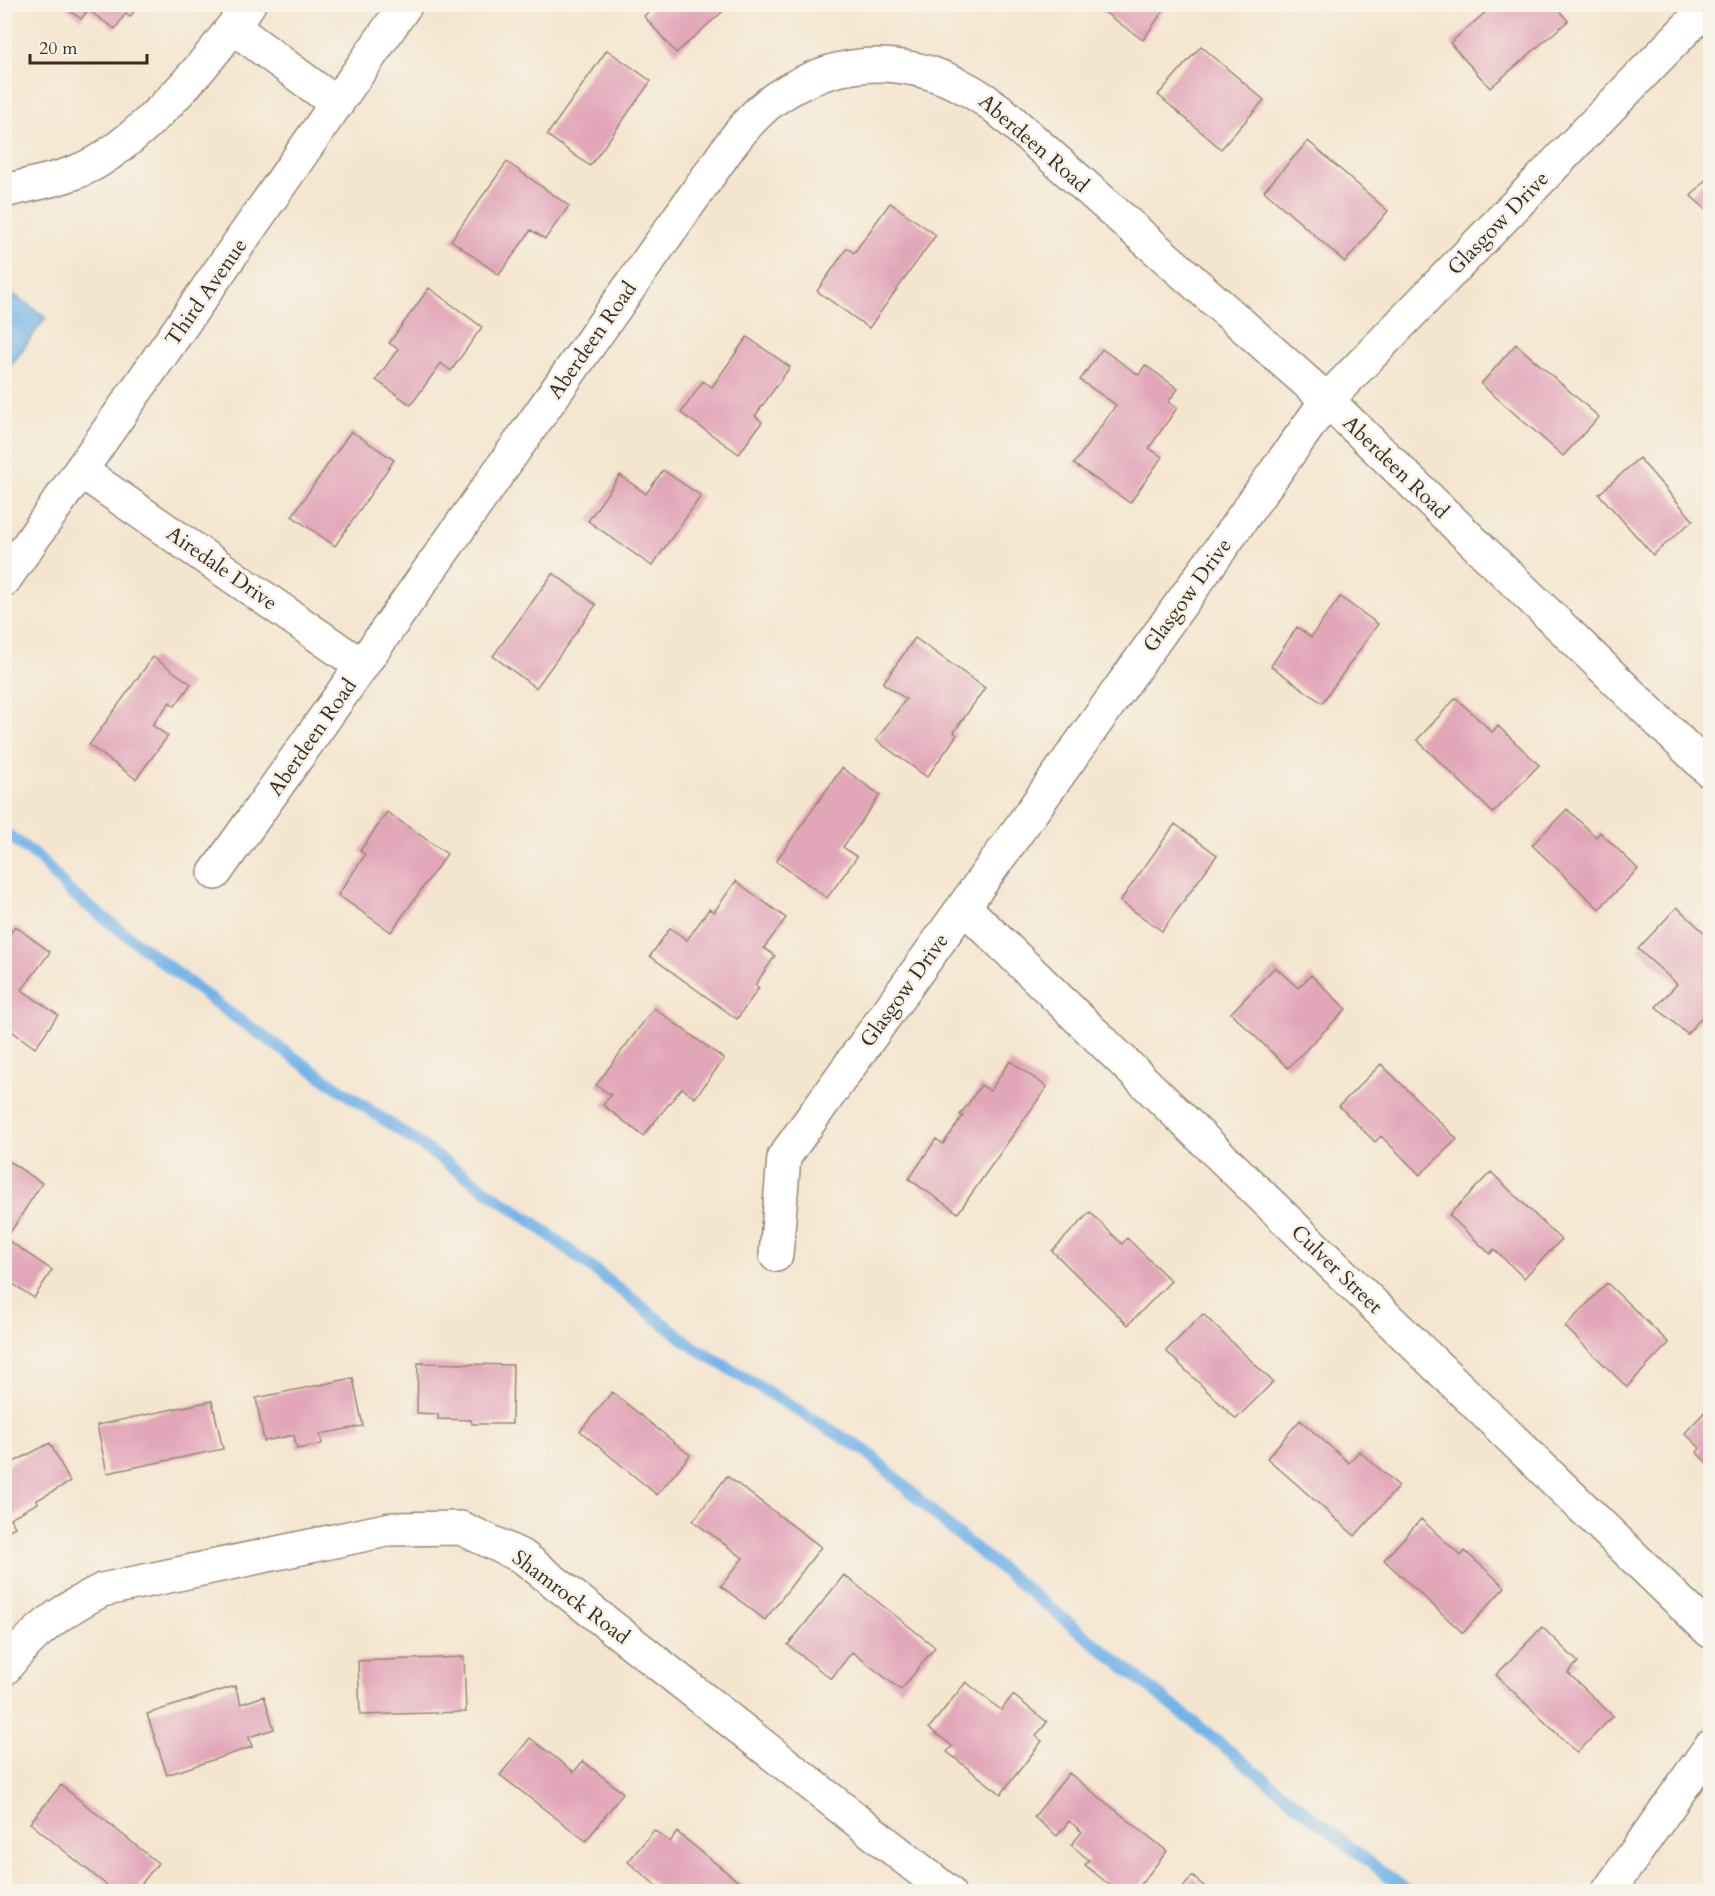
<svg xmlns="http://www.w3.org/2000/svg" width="1715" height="1896" font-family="Cardo,serif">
<rect width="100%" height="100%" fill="#f7f3e8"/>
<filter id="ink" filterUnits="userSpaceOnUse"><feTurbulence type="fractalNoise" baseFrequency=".0167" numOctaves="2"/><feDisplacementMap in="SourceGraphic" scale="12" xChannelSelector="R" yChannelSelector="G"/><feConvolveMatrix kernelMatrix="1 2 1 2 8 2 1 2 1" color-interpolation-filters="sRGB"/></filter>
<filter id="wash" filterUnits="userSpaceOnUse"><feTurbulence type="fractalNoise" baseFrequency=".008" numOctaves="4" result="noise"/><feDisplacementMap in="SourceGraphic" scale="24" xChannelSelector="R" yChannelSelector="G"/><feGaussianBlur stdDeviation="1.35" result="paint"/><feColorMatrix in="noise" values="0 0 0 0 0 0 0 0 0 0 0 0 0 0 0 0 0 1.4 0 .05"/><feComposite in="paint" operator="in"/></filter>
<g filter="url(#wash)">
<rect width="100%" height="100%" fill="#f4e5cf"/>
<path fill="#73b4e8" stroke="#576f83" stroke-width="1.5" d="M5,289L46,317L5,374Z"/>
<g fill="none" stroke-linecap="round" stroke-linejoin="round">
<path stroke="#73b4e8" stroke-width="12" d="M4,832L39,858L70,892L228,1012L534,1223L695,1348L867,1452L951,1529L1355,1851L1409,1892"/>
</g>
<g id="blocks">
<path fill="#e2a6b9" d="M67,4H139L130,17L126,13L115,29L88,10L81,19L65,7Z
M657,4H731L676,53L644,16Z
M1093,4H1168L1143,40Z
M1495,4H1554L1568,21L1490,88L1450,43Z
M1201,46L1264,100L1221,149L1158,95Z
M607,50L651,81L590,166L547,135Z
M1308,141L1388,211L1345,262L1264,191Z
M507,162L569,206L545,239L531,230L499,275L451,240Z
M1710,175V213L1691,196Z
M890,203L936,235L869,328L817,291L847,248L854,253Z
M429,288L482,327L451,371L441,363L411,405L376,380L398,349L389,343Z
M747,337L790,367L755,416L762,422L739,454L681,413L703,381L712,387Z
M1516,344L1599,417L1563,456L1481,384Z
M1102,349L1139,375L1145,365L1178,389L1168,402L1177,408L1149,448L1162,457L1130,503L1074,464L1116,405L1080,380Z
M351,431L394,460L335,546L292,516Z
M1639,458L1693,520L1653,555L1599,494Z
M663,470L701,496L652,566L588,521L620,475L646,494Z
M553,573L596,605L536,688L493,656Z
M1340,597L1378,624L1322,703L1271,666L1297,627L1311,637Z
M915,638L985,688L954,732L957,735L927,777L876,740L906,699L883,683Z
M153,657L191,684L175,706L170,702L152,725L168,736L136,779L89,745Z
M1456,698L1492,732L1498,726L1539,765L1493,813L1417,740Z
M842,768L880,795L843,847L857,857L827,898L776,861Z
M1567,809L1596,837L1600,832L1638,869L1599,909L1532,845Z
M387,812L447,854L391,932L338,895L365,855L360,851Z
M1175,824L1217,855L1162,931L1120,901Z
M736,881L786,918L764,948L775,956L755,985L759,988L737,1019L650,956L670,928L687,940L709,909L714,912Z
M1677,907L1710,938V1008L1687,1034L1656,1007L1677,984L1638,949Z
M15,926L50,952L22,990L58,1015L35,1048L5,1026V941Z
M1275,967L1298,988L1311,975L1346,1009L1288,1068L1231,1013Z
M654,1008L724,1059L695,1098L682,1088L643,1136L603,1105L611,1095L596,1085Z
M1010,1061L1047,1087L958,1213L909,1179L936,1139L943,1144L963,1116L960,1115L981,1085L990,1091Z
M1381,1064L1457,1139L1420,1175L1381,1136L1375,1142L1339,1106Z
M4,1158L42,1183L6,1239L52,1270L34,1298L4,1278Z
M1491,1172L1561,1240L1524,1278L1494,1249L1490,1254L1449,1215Z
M1090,1212L1122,1244L1127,1238L1171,1281L1128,1325L1052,1251Z
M1607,1283L1669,1343L1627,1387L1565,1327Z
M1203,1314L1273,1382L1236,1419L1166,1351Z
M418,1363L513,1365L512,1424H472L471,1420L438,1419V1414L417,1413Z
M353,1378L363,1426L320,1434L322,1444L297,1449L294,1435L264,1441L256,1398Z
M612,1392L690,1455L657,1495L580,1431Z
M212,1401L223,1449L107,1473L97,1425Z
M1710,1406V1466L1697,1453L1700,1448L1685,1433Z
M1300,1420L1349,1463L1359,1451L1399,1486L1355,1536L1267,1458Z
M50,1443L70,1482L37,1500L38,1503L10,1518L15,1527L4,1533V1467Z
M727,1476L821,1547L765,1620L721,1586L743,1558L693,1521Z
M1421,1519L1461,1556L1465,1551L1505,1587L1463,1633L1384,1560Z
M844,1575L935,1647L901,1690L852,1652L831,1679L788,1645Z
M1542,1627L1578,1662L1568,1673L1613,1716L1577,1753L1496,1675Z
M464,1657L466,1712L360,1715L358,1661Z
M966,1682L1001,1710L1013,1695L1047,1722L1036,1736L1042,1741L1001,1794L947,1752L952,1746L929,1728Z
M235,1686L241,1704L264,1696L274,1729L249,1737L252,1747L167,1775L147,1714Z
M530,1738L574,1772L583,1761L623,1793L586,1841L500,1775Z
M1069,1773L1167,1851L1135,1892H1118L1085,1865L1089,1860L1071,1845L1082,1832L1069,1821L1057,1836L1034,1817Z
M61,1785L158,1863L135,1892H115L30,1823Z
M654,1830L670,1842L677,1832L746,1888L743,1892H664L628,1862Z
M1192,1876L1211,1892H1180Z"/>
</g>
</g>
<g filter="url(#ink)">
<use href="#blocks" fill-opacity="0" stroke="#988876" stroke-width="1.5"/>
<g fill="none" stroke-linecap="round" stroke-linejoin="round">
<g stroke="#988876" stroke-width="36">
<path id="minor" d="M233,27L337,104
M4,191C36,183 72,178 100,160C154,126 213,57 249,4
M81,471L362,666
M4,580L406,4
M215,873L731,144C744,127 758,110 776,98C850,48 930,57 999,110L1327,400L1710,771
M964,907L1710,1631
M776,1255L784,1157L1327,400L1710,4
M4,1669C31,1633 62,1610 102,1590L391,1529L461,1528L523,1557L948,1892
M1608,1892L1710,1747"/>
</g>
<use href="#minor" stroke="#fff" stroke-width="33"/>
</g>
</g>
<g text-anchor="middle" stroke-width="5" stroke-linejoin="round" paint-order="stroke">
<g font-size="21" fill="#3b2a1e" stroke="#f7f3e8">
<text transform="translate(1034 143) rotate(41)" y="7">Aberdeen Road</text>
<text transform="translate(1498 223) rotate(-46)" y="7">Glasgow Drive</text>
<text transform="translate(206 292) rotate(-55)" y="7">Third Avenue</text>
<text transform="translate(592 340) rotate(-55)" y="7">Aberdeen Road</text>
<text transform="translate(1396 467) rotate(44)" y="7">Aberdeen Road</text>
<text transform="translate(222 568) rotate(35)" y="7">Airedale Drive</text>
<text transform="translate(1187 595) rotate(-54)" y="7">Glasgow Drive</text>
<text transform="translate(312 737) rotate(-55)" y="7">Aberdeen Road</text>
<text transform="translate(904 990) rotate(-54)" y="7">Glasgow Drive</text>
<text transform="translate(1337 1269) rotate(44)" y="7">Culver Street</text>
<text transform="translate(571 1597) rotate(37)" y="7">Shamrock Road</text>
</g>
</g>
<rect width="1715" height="1896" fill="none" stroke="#f7f3e8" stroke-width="24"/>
<path d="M30 54v9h117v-9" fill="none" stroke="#3b2a1e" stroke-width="3"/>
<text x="39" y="54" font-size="18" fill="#3b2a1e" stroke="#f7f3e8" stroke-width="4.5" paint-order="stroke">20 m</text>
</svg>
